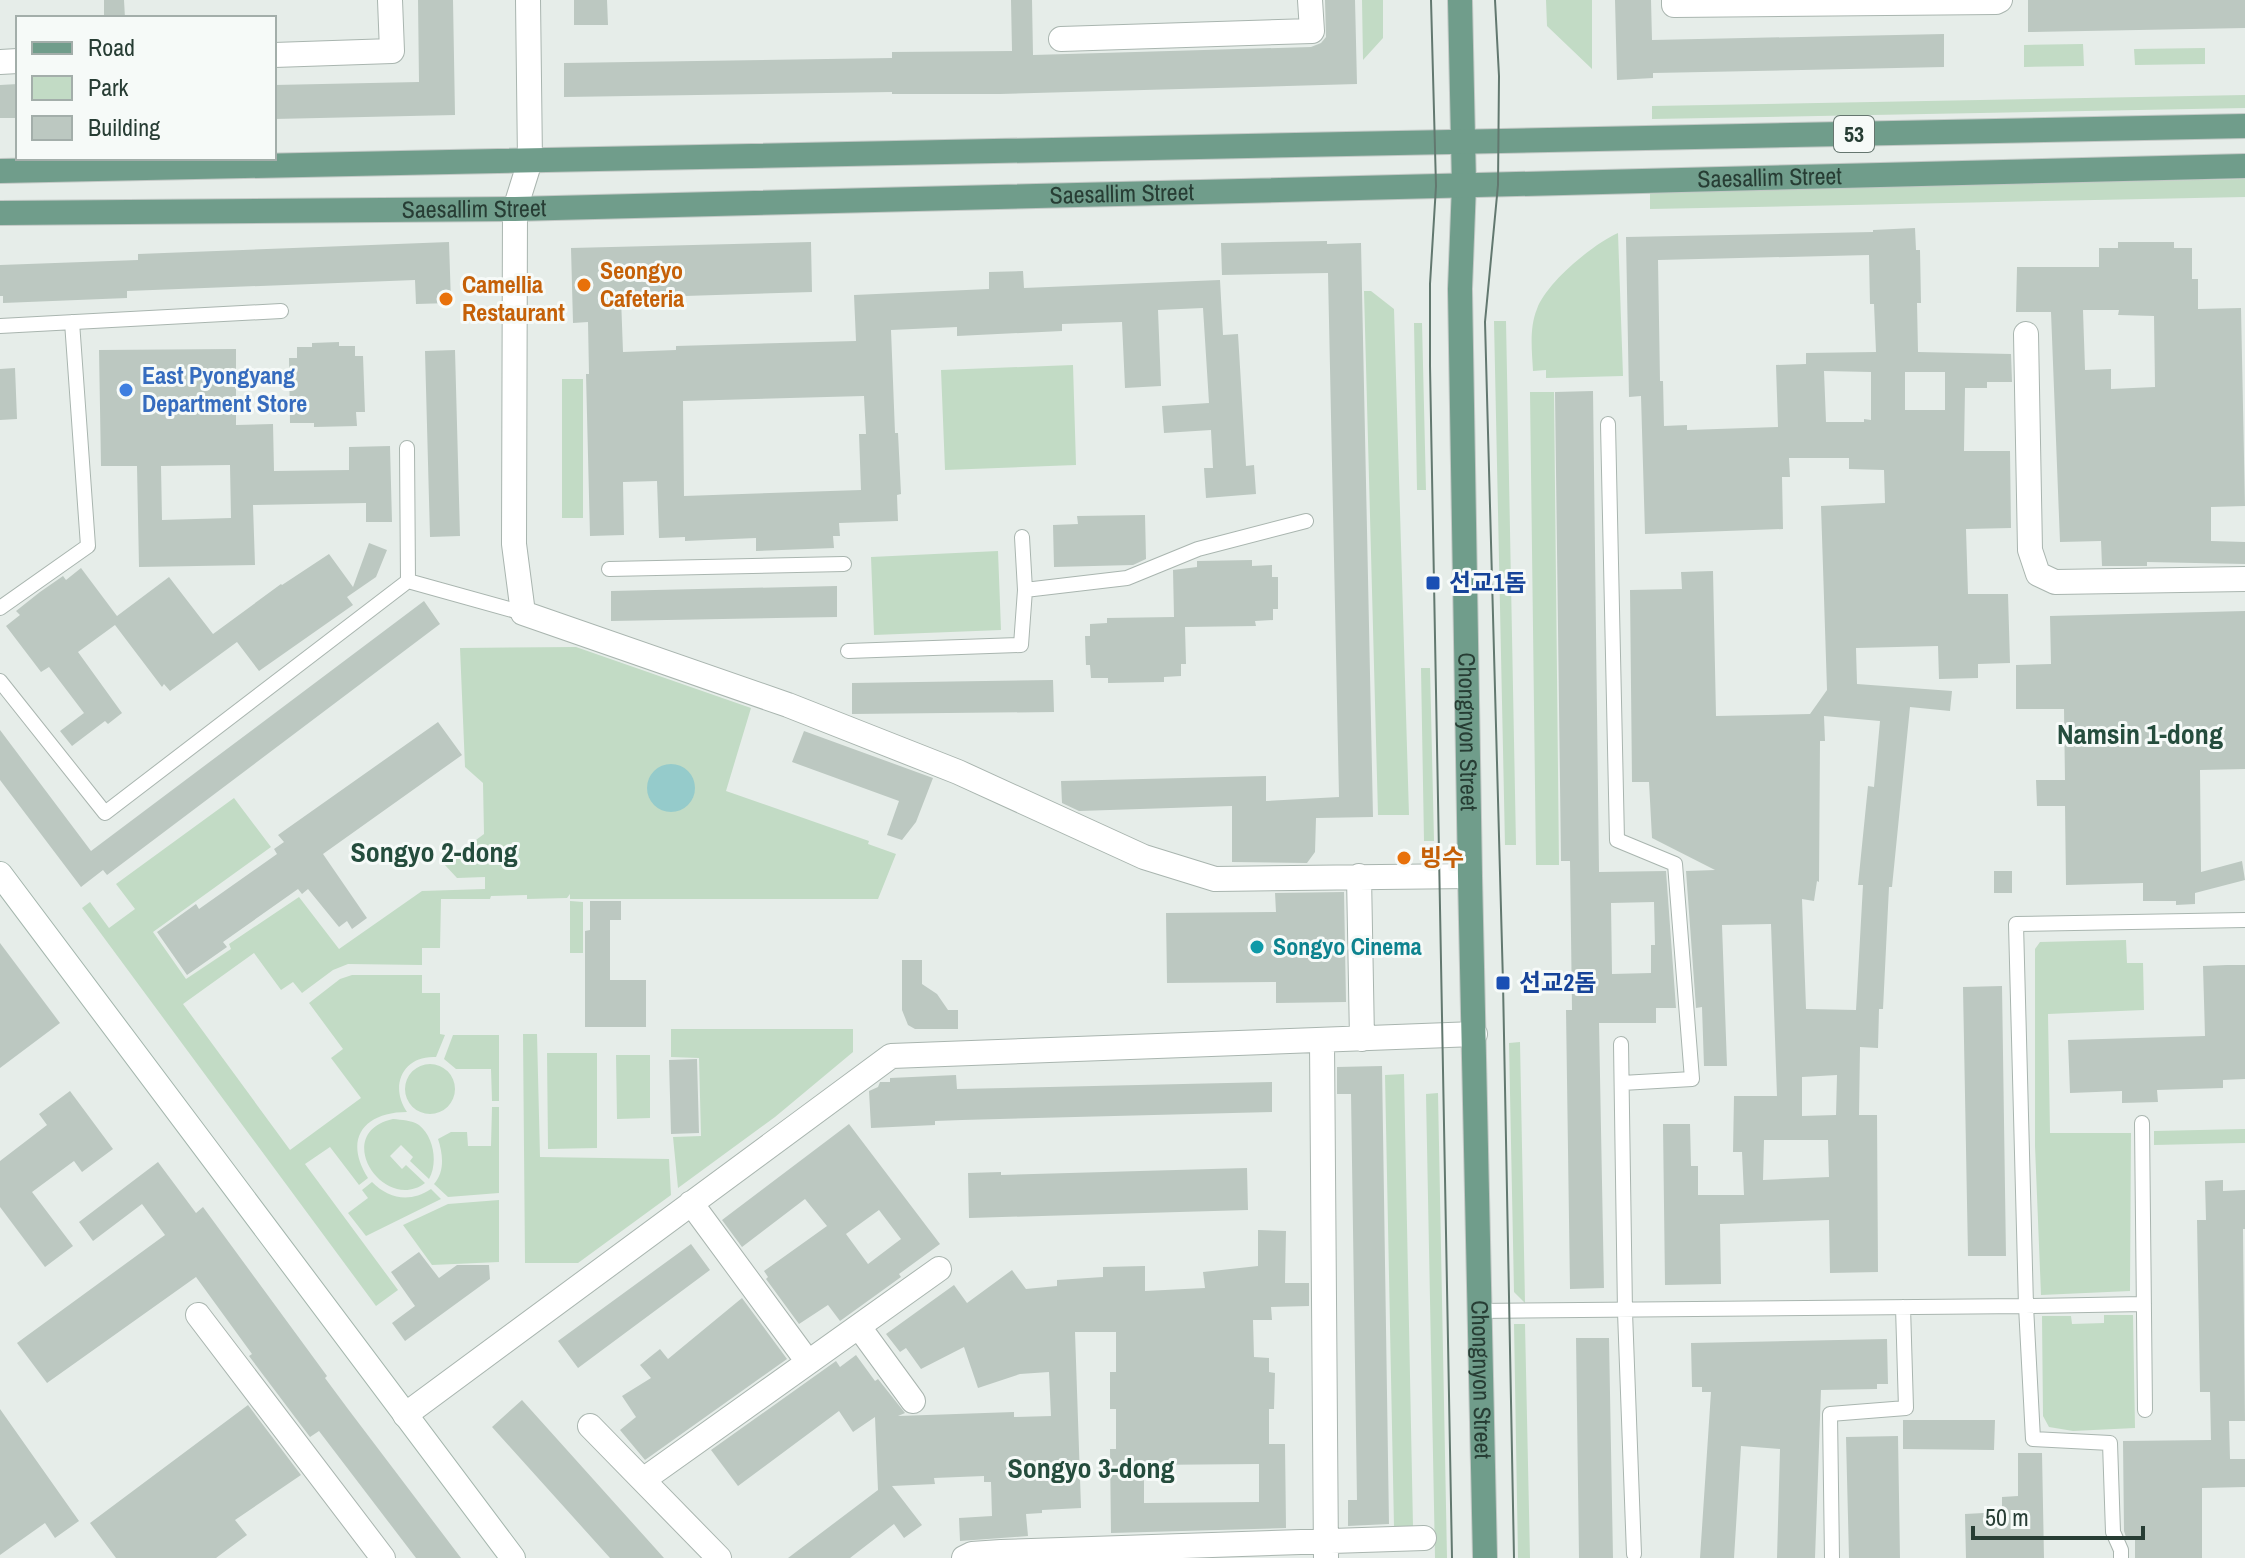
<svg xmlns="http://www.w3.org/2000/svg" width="2245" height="1558" font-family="'Archivo Narrow','Noto Sans KR',sans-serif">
<rect width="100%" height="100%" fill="#e6ede9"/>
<path fill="#c2dbc5" d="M1362,0H1383V38L1363,60Z
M1546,0H1592V69L1547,26Z
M2083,44L2084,66L2024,67V45Z
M2205,48V64L2135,65L2134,49Z
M2245,95V108L1652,119V106Z
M2245,179V197L1650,209V191Z
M1618,233L1623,376L1546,378V370L1533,371C1532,351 1529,328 1537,309C1546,283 1593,244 1618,233Z
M1364,291H1371L1394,309L1409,815H1378Z
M1494,321H1506L1516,845H1505Z
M1414,323H1422L1426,490H1417Z
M1073,365L1076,465L945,470L941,370Z
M562,379H583V518H562Z
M1530,392H1554L1559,865H1536Z
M998,551L1001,630L874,635L871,557Z
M576,647L751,708L726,791L869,841L868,844L896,854L878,899H570V894L567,898L527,899V895L491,896L490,899H441L440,948H422V965L348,964L333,970L302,993L293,982L281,990L254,953L183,1004L290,1150L361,1098L331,1058L343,1049L309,1003L340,979L352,975H422V993H440V1034L445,1035L436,1057C403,1055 389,1086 407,1112C364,1112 343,1139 368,1178L359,1185L330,1147L305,1164L398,1290L376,1306L82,908L90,902L109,928L135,909L116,884L234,798L271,847L153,932L186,979L231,949L229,944L299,897L339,949L422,891L485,889V877L457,878L444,864L484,834L483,783L465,767L460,648Z
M1421,668H1430L1434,841H1424Z
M570,901L583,902V953H570Z
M2126,940L2127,963H2143L2144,1010L2048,1014L2050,1133H2131L2130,1291L2041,1295L2035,1146V949L2040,942Z
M853,1029V1052L775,1117L678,1188L673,1137L701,1136L699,1058L671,1057V1029Z
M523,1034H537L540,1157L669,1159L671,1195L578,1263H525Z
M453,1035H499V1101H492L491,1069H456L444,1059Z
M1520,1042L1525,1303L1514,1292L1509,1043Z
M547,1053H597V1148L548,1149Z
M616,1055H650V1118L617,1119Z
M405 1089a25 25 0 1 1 50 0a25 25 0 1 1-50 0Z
M1404,1074L1413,1527H1394L1385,1075Z
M1438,1093L1447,1558H1435L1426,1094Z
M492,1107H499V1193L448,1197L434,1184C445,1172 443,1154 438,1139L451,1132H467L468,1146H491Z
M393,1119C402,1120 411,1120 419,1125C434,1137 438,1163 429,1179L410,1161L413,1157L401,1145L390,1156L402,1169L406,1165L425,1183C384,1214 330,1133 393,1119Z
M2245,1129V1143L2154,1145V1131Z
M372,1182C389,1199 410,1203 431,1189L441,1199L366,1236L348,1213L368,1198L362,1190Z
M499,1200V1262L432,1265L403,1225L448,1204Z
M2104,1315H2133L2135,1428L2073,1431L2049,1427L2043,1416L2042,1316H2071L2072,1324L2104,1323Z
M1514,1324H1525L1530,1558H1518Z"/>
<path fill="#95cbcb" d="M647 788a24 24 0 1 1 48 0a24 24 0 1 1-48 0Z"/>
<path fill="#bcc8c1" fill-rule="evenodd" d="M104,0H124L125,18H104Z
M418,0H453L455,115L274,119V85L419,82Z
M574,0H607L608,25H574Z
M1011,0H1032L1033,55L1311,47L1321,43L1326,37L1325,0H1355L1357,84L1000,94H892V92L564,97V63L892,58V52L1012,51Z
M1615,0H1651L1652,40L1944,34V67L1653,73V78L1617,80Z
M2028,0H2245V28L2028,32Z
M18,84V118H0V85Z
M1915,228L1916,250H1920L1921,303H1917L1918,352L2011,354L2012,382H1987V388H1965L1964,451H2010L2011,528L1966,529L1968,594H2008L2010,663L1978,664V678L1939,679L1938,646L1856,648L1857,684L1952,691L1950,711L1910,707L1892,887H1889L1883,1009H1879L1878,1048L1860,1047L1859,1115H1877L1878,1272L1830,1273L1829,1220L1720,1224L1721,1284L1665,1285L1663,1124H1690L1691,1166H1698V1195H1744L1742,1152H1733L1734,1096H1777L1771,924L1722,925L1727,1066H1704L1702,1007L1696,1008L1686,871L1715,870L1652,838L1649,782H1632L1630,590L1682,589L1681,572L1713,571L1716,716L1810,714L1827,690L1821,506L1885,503L1884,470L1849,469V458H1789L1790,477H1782L1783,529L1645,534L1641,396L1629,397L1626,237L1873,232V230ZM1869,255L1870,304H1874L1876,352L1806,353V364L1776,365L1778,427L1687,430V425L1664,426L1663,381H1660L1658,260ZM1824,371L1871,372V420L1864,419V422H1826ZM1905,372H1945V410H1905ZM1824,716L1880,721L1874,787L1868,786L1858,885H1863L1856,1010L1806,1009L1802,899L1814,901L1817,881L1819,882L1820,741H1825ZM1837,1075L1836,1115L1802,1116V1077ZM1764,1140H1828L1829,1177L1763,1180Z
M1327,241V244L1361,243L1373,817L1316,818L1315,852L1307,863L1232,862V806L1079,811L1062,803L1061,781L1266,776V801L1339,797L1328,273L1222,275L1221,243Z
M449,242L451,303L416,304L415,280L127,291V298L3,303V296H0V265L138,260V254Z
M811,242L812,292L621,298L623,352L676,350V346L856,341L854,295L989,289V272L1023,271L1024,288L1220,280L1223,335L1238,334L1246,466L1254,465L1256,494L1206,498L1204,468H1213L1211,430L1164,433L1162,406L1209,403L1203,308L1158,310L1161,386L1125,388L1122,322L1062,324V331L957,336V327L891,330L895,433H898L901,494L897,495L898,521L839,523L840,536H833L834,548L756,551V538L685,541V537L659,538L657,481L623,482L624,535L590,536L586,374H589L588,322L573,323L571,248ZM864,396L866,434H859L861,490L684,496L683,401Z
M2118,242H2174V248H2192V279H2198V309L2241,308L2245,506L2211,507V541L2245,542V564L2147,562V566H2102L2101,541L2060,542L2051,312H2016L2017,267H2099V248H2118ZM2083,310H2119L2118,315L2154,316L2155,387L2111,389V369L2085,370Z
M339,342V346H355V356H363L365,412H356L357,426L314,427V423H290L289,358H297V347H312V343Z
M236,349V425L273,424L274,471L349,470V447L390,446L392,522H366V503L253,505L255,565L139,567L137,466H101L99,350ZM230,465L231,518L162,520L161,466Z
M455,350L460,536L430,537L425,351Z
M15,368L17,419L0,420V369Z
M1593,391L1599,872L1666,871L1676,1008H1656V1023H1599L1604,1288L1570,1289L1566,1010H1572L1570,861H1561L1555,392ZM1654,902L1655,945H1651V973L1612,974L1611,903Z
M1145,515L1146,559L1133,565L1054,567L1053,525L1078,524L1077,516Z
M369,543L387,550L376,577L347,597L353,605L259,671L237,642L170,691L164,684L162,687L115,625L78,652L122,713L108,724L105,721L72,746L60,731L84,713L49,667L41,672L6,626L20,615L16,611L40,592L63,576L66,580L81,568L117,616L169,577L213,634L281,584L282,585L329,554L353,587Z
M1252,560V566L1272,565V577H1278V609H1273V620L1255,621L1256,626L1185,627L1186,664H1181V676L1164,677V682L1108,683V678H1091L1090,665H1086L1085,636H1090V624L1107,623V618L1174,617L1173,570L1197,567V561Z
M837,586V617L611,621V591Z
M424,601L440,624L107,875L103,870L81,887L0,780V730L91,851Z
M2245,611V769L2200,770L2201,872L2242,861L2245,880L2195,893V904L2176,905V901H2143V883L2066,885L2065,806H2037L2036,780H2065L2064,709H2016V665L2051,664L2050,616Z
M1053,680L1054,712L852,714V683Z
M438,722L462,755L323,854L367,918L352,929L347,921L339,927L308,889L302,894L298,889L223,942L227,947L187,975L157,932L196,904L199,909L277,854L274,849L284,842L278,835Z
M804,731L933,778L916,822L902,840L887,835L899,801L792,762Z
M1994,871H2012V893H1994Z
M1344,892L1346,1002L1276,1003V982L1167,983L1166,913L1276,912L1275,893Z
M590,901H621V920H610V980H646V1027H585V931L590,930Z
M0,943L60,1023L0,1068Z
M902,960H922V984L937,994L948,1010H958V1029H915L908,1025L902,1010Z
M2227,965H2245V1079L2223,1080V1088L2157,1090L2158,1102L2122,1103V1091L2070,1093L2068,1040L2205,1036L2203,966Z
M2002,986L2006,1256H1968L1963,987Z
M697,1059L699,1133L671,1134L669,1060Z
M1382,1066L1389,1524L1348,1526V1500H1357L1351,1094H1337V1067Z
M956,1075L957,1089L1272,1082V1112L962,1120L935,1121V1125L871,1128L869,1091L878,1087L880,1082H890V1078Z
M70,1091L113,1149L82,1172L74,1161L32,1192L73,1246L45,1267L0,1207V1161L47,1125L39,1114Z
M849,1124L940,1244L899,1274L901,1277L840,1321L828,1305L799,1324L766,1279L768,1277L764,1271L827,1226L805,1199L742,1247L722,1220ZM879,1210L901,1239L868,1264L846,1234Z
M158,1162L196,1213L203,1207L327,1376L325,1378L348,1409L461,1558H416L319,1431L310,1437L249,1356L252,1354L196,1277L47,1383L17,1343L165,1235L142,1204L93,1241L79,1222Z
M1247,1168L1248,1210L969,1218L968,1173L1001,1172V1175Z
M2223,1180V1191L2245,1190V1229H2243L2245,1421H2229L2230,1459H2245V1487L2202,1488V1558H2135V1537H2126L2124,1531L2123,1441L2211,1440L2210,1392H2200L2197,1220H2206L2205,1181Z
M1258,1230L1286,1231L1285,1283H1309V1306L1271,1307L1272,1320H1253L1254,1357L1269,1358V1372L1275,1373L1274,1409H1269V1444H1285L1286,1528L1111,1533L1110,1449H1116V1409H1110V1372H1116V1332H1075L1081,1508L1042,1510V1513L1026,1514L1028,1536L960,1541L959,1518L992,1516L991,1482H984V1476L934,1478L935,1484L892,1486L922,1525L904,1538L894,1524L850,1558H788L878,1490L875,1417L853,1432L839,1411L738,1486L711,1450L836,1361L840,1367L856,1355L875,1381L878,1379L905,1413L898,1416L1014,1412V1417L1051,1416L1049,1372L1020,1374L978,1388L964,1347L921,1369L906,1348L900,1352L886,1334L954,1285L967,1303L1012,1270L1026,1289L1057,1286V1280L1103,1277V1267L1145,1266V1291L1205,1288L1203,1272L1258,1266ZM1259,1464V1502L1144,1503V1465Z
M691,1244L710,1270L578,1368L558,1341Z
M419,1252L439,1278L457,1265H489L490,1279L405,1341L392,1323L415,1306L391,1272Z
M742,1298L787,1359L645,1460L620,1430L636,1417L622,1396L651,1378L640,1365L660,1349L668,1359Z
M1576,1338H1609L1613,1558H1579Z
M1887,1339L1888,1384H1877V1389L1821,1390L1815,1558H1777L1780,1449L1741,1446L1734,1558H1700L1711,1392H1702V1387H1692L1691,1343Z
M522,1400L664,1558H610L492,1427Z
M248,1405L301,1475L235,1520L247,1535L216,1558H116L90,1523Z
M0,1409L79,1521L55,1538L45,1523L0,1555Z
M1903,1420H1995L1994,1450L1903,1449Z
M1898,1436L1900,1558H1849L1846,1437Z
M2018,1453H2042L2044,1558H1966L1965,1514L2002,1512V1497L2018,1496Z"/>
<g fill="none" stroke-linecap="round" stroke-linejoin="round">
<g stroke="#a9b5af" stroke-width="16">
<path id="service" d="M0,326L281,311
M1608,424L1617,840L1675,864L1692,1079L1622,1083
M609,569L844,564
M408,581L523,613
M1025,590L1127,578L1198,549L1306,521
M0,608L88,546L72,322
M848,651L1021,645L1025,590L1022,537
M0,681L105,813L408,581L407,448
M1621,1044L1625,1312L1634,1554
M2142,1123L2145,1410
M1478,1311L2026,1306L2016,924L2245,920
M1832,1558L1830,1414L1906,1408L1903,1307
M2121,1558V1550L2113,1532L2110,1443L2033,1439L2026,1306L2144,1304"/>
</g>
<g stroke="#a9b5af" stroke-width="26">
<path id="minor" d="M528,0L530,161L515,209L514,544L523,613L788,705L958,772L1144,857L1215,879L1470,876
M1674,0V5L1996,2L2000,0
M1061,39L1312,31L1310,0
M274,55L392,51L390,0
M0,62L18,61
M2026,334L2030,550L2038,574L2055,582L2245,579
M1359,876L1362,1039
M1322,1042L1326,1558
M691,1203L808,1362
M198,1315L383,1558
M859,1327L913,1401
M405,1415L891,1056L1475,1034
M590,1426L719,1558
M643,1480L939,1269
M964,1558L972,1554L1001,1552L1424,1538"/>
</g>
<g stroke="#a3b5ac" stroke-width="26">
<path id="secondary" d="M0,874L513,1558"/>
</g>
<g stroke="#c3c9c6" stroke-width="26">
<g id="primary">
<path id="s1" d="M1460,0L1464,185L1460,289L1470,876L1485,1558"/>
<path d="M0,171L2245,126"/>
<path id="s2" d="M0,213L515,209L2245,166"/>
</g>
</g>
<use href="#service" stroke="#fff" stroke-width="14"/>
<use href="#minor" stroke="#fff" stroke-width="24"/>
<use href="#secondary" stroke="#fff" stroke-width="24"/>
<use href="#primary" stroke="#709d8b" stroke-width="24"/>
<path stroke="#62786f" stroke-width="2" d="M1431,0L1436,186L1430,284V366L1452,1558
M1495,0L1499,76L1498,185L1485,322L1503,983L1514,1558"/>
</g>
<g fill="#e8710a" stroke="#f6faf8" stroke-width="3">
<circle cx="584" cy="285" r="8"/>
<circle cx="446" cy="299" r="8"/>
<circle cx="1404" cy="858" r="8"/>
</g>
<circle fill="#3f7fe0" stroke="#f6faf8" stroke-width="3" cx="126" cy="390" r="8"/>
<g fill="#1a4fb4" stroke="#f6faf8" stroke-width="3">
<rect x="1425" y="575" width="16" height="16" rx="4"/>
<rect x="1495" y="975" width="16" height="16" rx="4"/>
</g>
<circle fill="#0f9aa8" stroke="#f6faf8" stroke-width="3" cx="1257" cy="947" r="8"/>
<g text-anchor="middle" stroke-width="6" stroke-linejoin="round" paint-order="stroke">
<rect fill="#f6faf8" stroke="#65766f" stroke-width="2" x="1834" y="116" width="40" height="36" rx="6"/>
<g font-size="22" font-weight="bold" fill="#273d34">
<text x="1854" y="142">53</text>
</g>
<g font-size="24" fill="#273d34" stroke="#f6faf8">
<text dy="8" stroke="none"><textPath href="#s2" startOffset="1770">Saesallim Street</textPath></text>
<text dy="8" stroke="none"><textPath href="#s2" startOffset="1122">Saesallim Street</textPath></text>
<text dy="8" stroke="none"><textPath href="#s2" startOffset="474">Saesallim Street</textPath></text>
<text dy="8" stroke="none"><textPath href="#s1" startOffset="732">Chongnyon Street</textPath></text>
<text dy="8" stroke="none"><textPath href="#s1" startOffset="1380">Chongnyon Street</textPath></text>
</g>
<g font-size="24" font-weight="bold" fill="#c56008" stroke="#f6faf8" text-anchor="start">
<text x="600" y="279">Seongyo<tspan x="600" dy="28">Cafeteria</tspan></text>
<text x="462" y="293">Camellia<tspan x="462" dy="28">Restaurant</tspan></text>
<text x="1420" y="866">빙수</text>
</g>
<g font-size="24" font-weight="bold" fill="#366cbe" stroke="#f6faf8" text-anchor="start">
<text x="142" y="384">East Pyongyang<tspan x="142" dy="28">Department Store</tspan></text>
</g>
<g font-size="24" font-weight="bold" fill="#164399" stroke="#f6faf8" text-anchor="start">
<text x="1449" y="591">선교1돔</text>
<text x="1519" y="991">선교2돔</text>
</g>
<g font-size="24" font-weight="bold" fill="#0d838f" stroke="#f6faf8" text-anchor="start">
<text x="1273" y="955">Songyo Cinema</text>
</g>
<g font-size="28" font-weight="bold" fill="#254d3d" stroke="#f6faf8">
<text x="2140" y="744">Namsin 1-dong</text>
<text x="434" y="862">Songyo 2-dong</text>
<text x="1091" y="1478">Songyo 3-dong</text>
</g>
</g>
<rect x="16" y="16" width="260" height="144" fill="#f6faf8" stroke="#a3aeaa" stroke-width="2"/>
<rect x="32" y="42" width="40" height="12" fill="#709d8b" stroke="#a3aeaa" stroke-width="2"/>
<text x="88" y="56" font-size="24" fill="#273d34">Road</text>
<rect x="32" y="76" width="40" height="24" fill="#c2dbc5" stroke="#a3aeaa" stroke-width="2"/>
<text x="88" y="96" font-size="24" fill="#273d34">Park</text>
<rect x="32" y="116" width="40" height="24" fill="#bcc8c1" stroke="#a3aeaa" stroke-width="2"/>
<text x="88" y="136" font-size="24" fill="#273d34">Building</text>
<path d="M1973 1526v12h170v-12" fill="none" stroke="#273d34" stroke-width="4"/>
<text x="1985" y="1526" font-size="24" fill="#273d34" stroke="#f6faf8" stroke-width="6" paint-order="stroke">50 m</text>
</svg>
